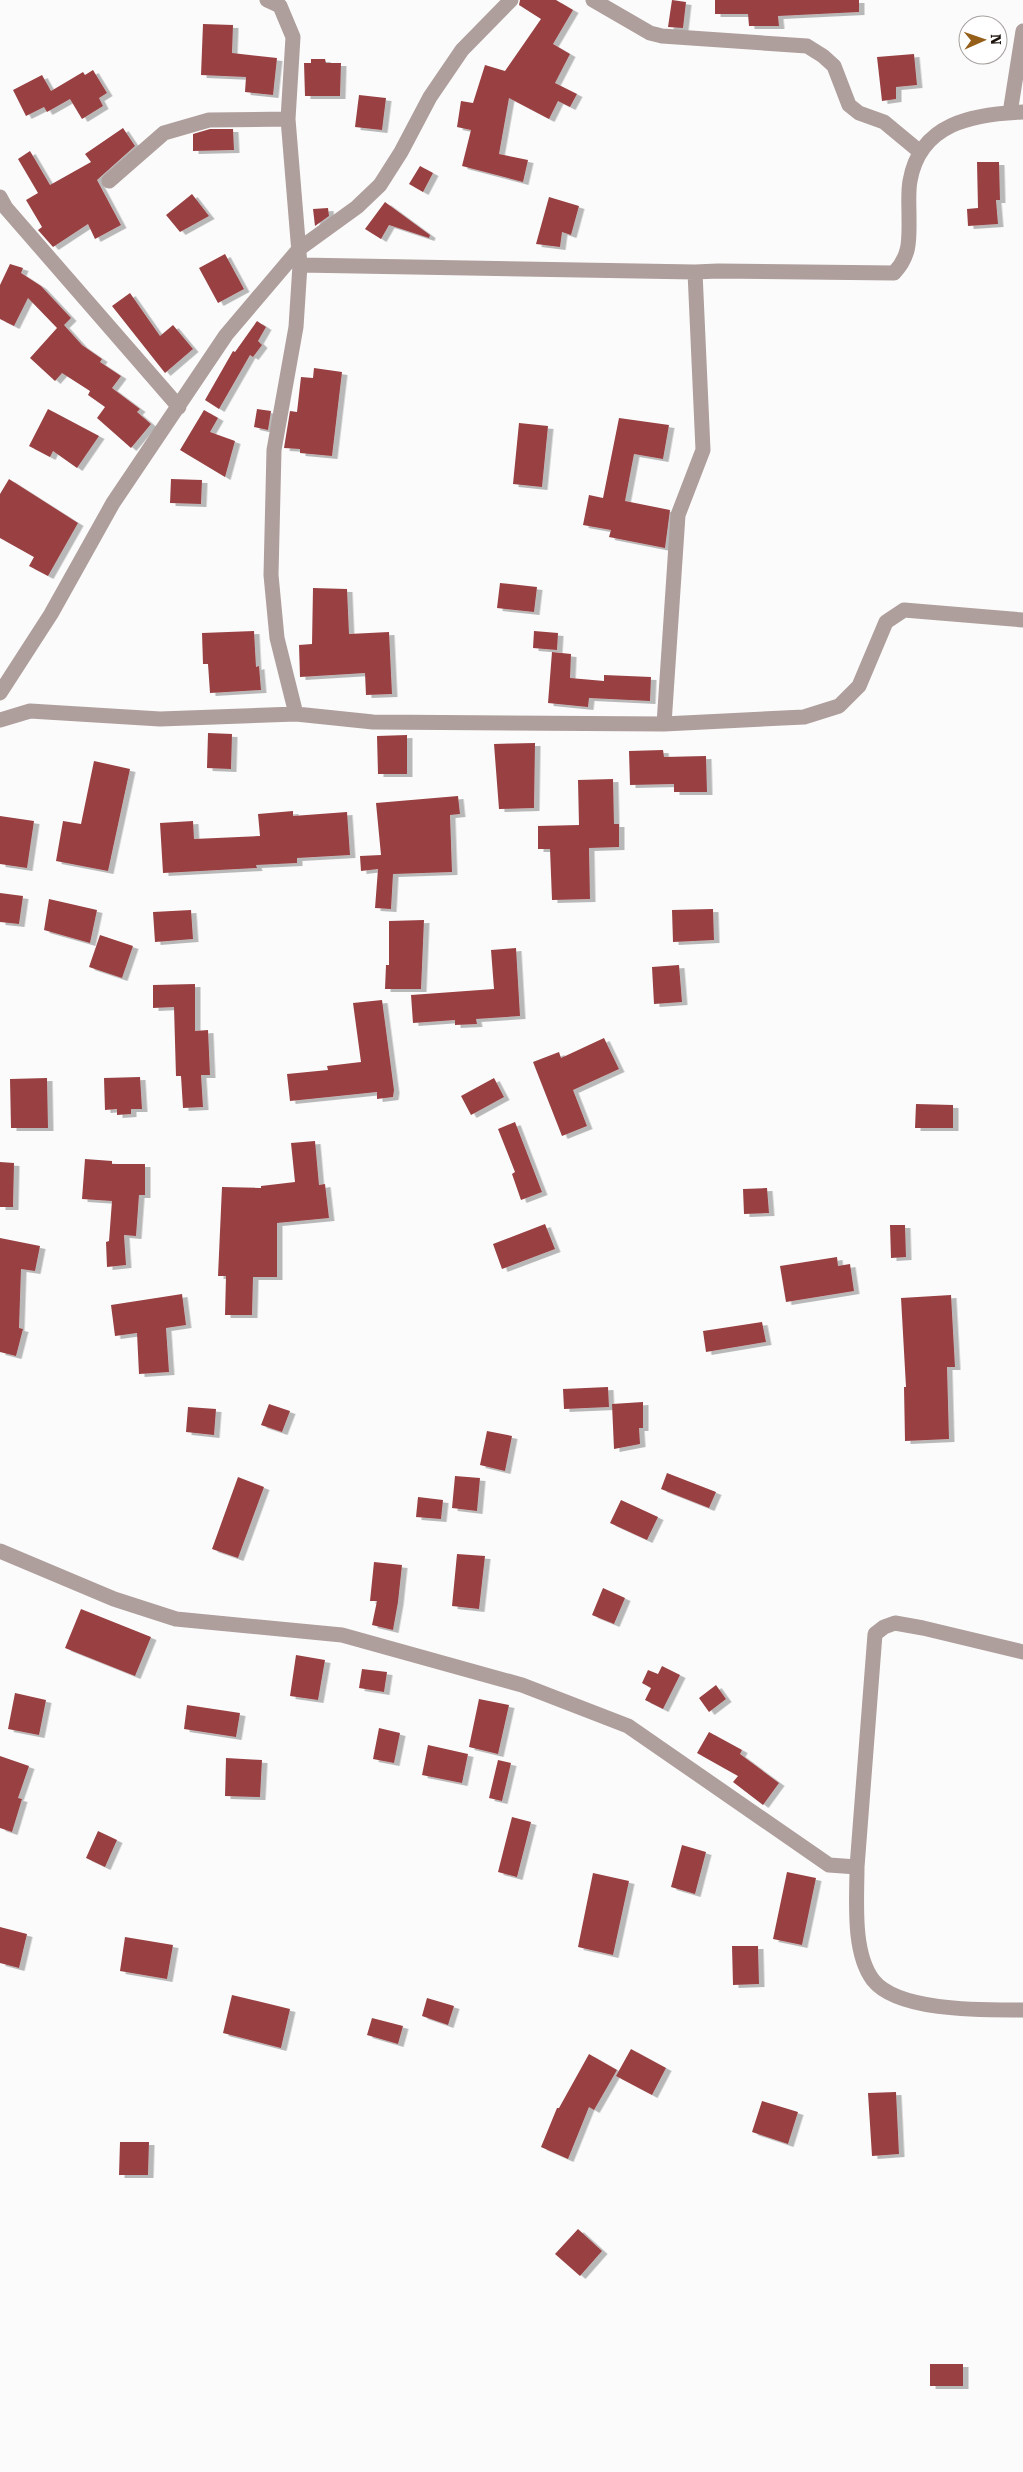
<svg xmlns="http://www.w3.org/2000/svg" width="1023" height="2472" font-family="'Roboto Serif',serif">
<defs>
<filter id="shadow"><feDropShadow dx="5.5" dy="3" stdDeviation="0" flood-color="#0004"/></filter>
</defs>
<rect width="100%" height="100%" fill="#fbfbfb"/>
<path fill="#984143" filter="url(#shadow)" d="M520,0H556L573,10L553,44L570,54L555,83L577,94L570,107L558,101L549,119L509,98L499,154L528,160L523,182L462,166L471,130L457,127L461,101L473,103L485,65L505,71L541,19L519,5Z
M672,0L686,2L683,28L668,27Z
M715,0H859V12L778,16L779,26H749L748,14H715Z
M203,24L233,25L232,53L277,58L273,95L245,92L246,77L201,75Z
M914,54L917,85L896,87V99L882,101L877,57Z
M311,59H325L326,63H341L340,96H305L304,63H311Z
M93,70L107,93L99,98L103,106L82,119L70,99L47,112L44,107L26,116L13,90L42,75L51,91L83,72L85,75Z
M359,95L386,98L382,130L355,127Z
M123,128L135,146L97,180L121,225L95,239L88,224L53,247L38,230L42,227L26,200L38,193L18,159L30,151L50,185L91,162L85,154Z
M210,129H233L234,150L193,151V134Z
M977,162H999L1000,200H996L998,224L968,226L967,209L978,208Z
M420,166L433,173L423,192L409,184Z
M192,194L209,216L180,232L166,215Z
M549,197L579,206L571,235L562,232L560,247L536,244Z
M385,202L430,235L429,238L389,225L381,239L365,229Z
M328,208L329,216L315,226L313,209Z
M225,254L244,289L218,303L199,268Z
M10,264L23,268L21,273L41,286L71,318L64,325L82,345L102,359L100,362L121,376L112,388L140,409L137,412L151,424L131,448L97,418L105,407L88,395L90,391L62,373L55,381L30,358L57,328L28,298L14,326L0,319V285Z
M130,293L160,336L173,325L193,349L165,373L112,306Z
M257,321L266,327L258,341L262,345L253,357L250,355L219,409L205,400L233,351L235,352Z
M314,368L342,372L332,456L300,453V449L284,448L290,411L297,412L301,377L313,378Z
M48,409L99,436L77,468L53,451L50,457L29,446Z
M257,409L271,411L268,430L254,427Z
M204,410L218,418L210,432L235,441L225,477L180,450Z
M619,418L669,425L663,459L634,454L625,501L670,510L665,548L609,537L611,530L583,525L589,495L603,498Z
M519,423L548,426L542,487L513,484Z
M9,479L78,523L48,576L29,566L34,557L0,538V494Z
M171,479L202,480L201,504L170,503Z
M500,583L537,587L534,612L497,608Z
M313,588L347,589L349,634L389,632L392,694L366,695L365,673L300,677L299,645L312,644Z
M254,631L256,667L259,666L261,690L210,693L208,664H203L202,633Z
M534,631L558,633L557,650L533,648Z
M552,652L571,654L570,678L604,681V675L651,677L650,701L589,698L588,707L548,703Z
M208,733L232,734L231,769L207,768Z
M407,735V774H378L377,736Z
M535,743L534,808L499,809L494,744Z
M663,750L664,757L706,756L707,792H674V784L630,785L629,751Z
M94,761L130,769L108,871L56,861L63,821L81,824Z
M613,779L614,824H619V847L589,848L590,899L552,900L550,849H538V826L579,825L578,780Z
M458,796L460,814L450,815L452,872L393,874L391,909L375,908L378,869L361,871L360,856L381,855L376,803Z
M293,811V816L347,812L350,855L297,858V863L256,865L257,868L163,873L160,823L193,821L194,839L260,836L258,814Z
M0,816L34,821L27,868L0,864Z
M0,893L23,896L19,924L0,922Z
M49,899L97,910L90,943L44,930Z
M713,909L714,940L673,942L672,910Z
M191,910L193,939L155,942L153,912Z
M424,920L421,989H385L386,965H389V921Z
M100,935L133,946L122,978L89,967Z
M516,948L520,1016L476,1019L477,1024L455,1025V1020L413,1023L411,995L494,989L491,950Z
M679,965L682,1002L654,1004L652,967Z
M195,984V1031L208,1030L210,1075H201L203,1107L183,1108L181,1076H176L174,1007L153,1008V985Z
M382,1000L394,1090L393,1097L377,1099V1092L290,1101L287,1074L328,1070L327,1066L361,1062L353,1003Z
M604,1038L619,1069L573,1090L587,1126L562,1136L533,1062L559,1052L561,1058Z
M140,1077L142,1109H131V1114L117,1115V1109L105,1110L104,1078Z
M47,1078L48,1128H11L10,1079Z
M494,1078L504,1097L471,1115L461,1096Z
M916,1104L953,1105V1128H915Z
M515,1122L542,1192L521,1200L512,1174L515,1172L498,1129Z
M315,1141L319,1185L325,1184L329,1218L277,1223V1277H253L252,1315H225L226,1276H218L222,1187L261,1188V1186L295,1182L291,1143Z
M85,1159L112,1161V1164H145V1195H139L136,1236L124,1235L126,1265L107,1267L106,1242L109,1241L112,1201L82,1199Z
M0,1162L14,1163L13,1207H0Z
M767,1188L769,1213L744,1214L743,1189Z
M545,1224L555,1249L502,1269L493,1244Z
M890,1225H905L906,1257L891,1258Z
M0,1238L40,1246L35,1271L21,1269L19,1328L23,1329L16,1356L0,1352Z
M837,1257L838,1266L850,1264L854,1291L786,1302L780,1266Z
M182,1294L186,1325L166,1328L169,1372L139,1374L137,1333L115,1336L111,1305Z
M951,1295L955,1367H947L949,1439L905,1441L904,1387H906L901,1298Z
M762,1322L766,1342L706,1352L703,1331Z
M608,1387L609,1407L564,1409L563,1389Z
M643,1402V1428H639L640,1444L614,1449L612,1404Z
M269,1404L290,1411L282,1432L261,1425Z
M188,1407L216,1409L214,1435L186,1432Z
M487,1431L512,1436L505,1471L480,1465Z
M667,1473L716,1492L709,1508L661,1489Z
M455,1476L480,1478L477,1511L452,1508Z
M238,1477L264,1487L238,1558L212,1549Z
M418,1497L443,1500L441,1519L416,1517Z
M621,1500L658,1517L647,1540L610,1523Z
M457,1554L485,1556L479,1609L452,1606Z
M374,1562L402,1565L398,1602L393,1630L372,1625L377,1601H370Z
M603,1588L625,1598L614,1624L592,1615Z
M81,1609L151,1637L135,1676L65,1648Z
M296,1655L325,1660L318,1700L290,1696Z
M662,1666L680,1675L663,1709L645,1700L651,1688L642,1683L648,1670L658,1674Z
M362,1669L387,1672L384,1692L359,1688Z
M716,1685L726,1699L709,1712L699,1698Z
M15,1693L46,1700L39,1735L8,1729Z
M479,1699L509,1705L498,1754L469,1747Z
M187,1705L240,1713L236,1737L184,1729Z
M379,1728L400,1733L394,1763L373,1759Z
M709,1732L742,1750L740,1754L779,1783L763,1805L733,1782L738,1776L697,1753Z
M428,1745L468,1754L462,1783L422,1775Z
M0,1756L29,1766L18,1798L22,1799L12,1832L0,1828Z
M226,1758L262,1760L260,1797L225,1796Z
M498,1760L511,1763L502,1801L489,1798Z
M512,1817L531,1822L517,1877L498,1872Z
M98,1831L117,1840L105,1867L86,1858Z
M682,1845L706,1852L695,1894L671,1887Z
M787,1872L816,1878L802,1945L773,1939Z
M593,1873L629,1881L613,1955L578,1947Z
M0,1927L27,1934L19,1968L0,1963Z
M125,1937L173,1945L167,1979L120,1971Z
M732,1946H758L759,1984L733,1985Z
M232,1995L290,2009L281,2048L223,2033Z
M427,1998L454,2006L448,2025L422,2016Z
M372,2018L403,2026L398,2044L367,2035Z
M631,2049L666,2068L652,2095L616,2076Z
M589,2054L617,2070L594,2110L589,2107L568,2159L541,2147L557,2108H559Z
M896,2092L899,2154L872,2156L868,2093Z
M762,2101L798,2112L788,2144L752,2132Z
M120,2142H149L148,2175H119Z
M578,2229L602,2251L580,2276L555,2254Z
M930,2364H963V2386H930Z"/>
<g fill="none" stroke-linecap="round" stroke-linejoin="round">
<path stroke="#ae9e9c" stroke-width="15" d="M267,0L280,6L293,37L288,119L300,265L296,327L274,450L271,575L277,638L296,714
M593,0L650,33L662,36L807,46L823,56L834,66L849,105L859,113L884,122L919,151
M1010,113L1023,31
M109,181L164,133L209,120L288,119
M0,197L6,208L179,407
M300,265L695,272
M0,693L51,614L113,503L226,335L299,249L357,207L380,185L401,152L430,97L462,50L511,0
M0,720L30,711L160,719L296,714L373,722L664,724L804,717L839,706L859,686L886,622L904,610L1023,620
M664,724L678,515L703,450L695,272L718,271L894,273C911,255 909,239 909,216C909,205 908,192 910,181C920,123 973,114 1023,112
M0,1551L114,1599L176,1619L342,1635L522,1685L628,1726L829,1865L857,1867L875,1634L884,1627L895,1623L923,1628L1023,1652
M857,1867C857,1900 852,1952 873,1980C898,2012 984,2010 1023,2010"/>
</g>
<g transform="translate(983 40) rotate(88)"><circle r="24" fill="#ffffff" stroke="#a4a09d"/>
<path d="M0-4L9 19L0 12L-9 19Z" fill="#965f19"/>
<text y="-8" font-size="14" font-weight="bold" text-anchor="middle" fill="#1b110b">N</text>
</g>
</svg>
